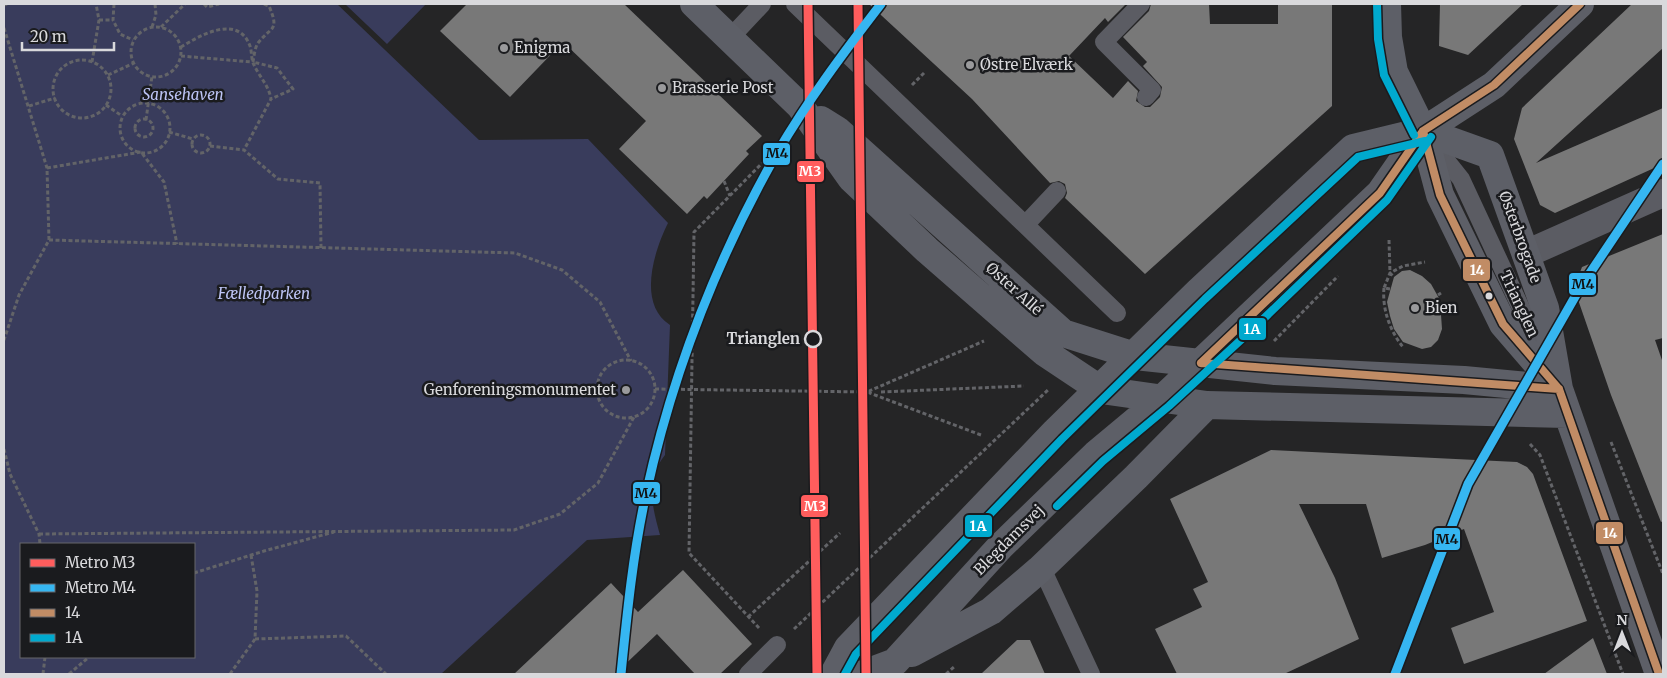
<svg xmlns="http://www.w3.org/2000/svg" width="1667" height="678" font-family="Merriweather,serif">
<rect width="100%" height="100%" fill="#252526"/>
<path fill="#393c5c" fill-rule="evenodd" d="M4,4H337L479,140L588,139L668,223C654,251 637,304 670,325L665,455C645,480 652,506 660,535L587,540L441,674H4ZM194,544V657H21V544Z
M345,4H426L387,44Z"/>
<path fill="#787878" d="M467,4H624L762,136L746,151L749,154L707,199L704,196L687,214L619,149L646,121L563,42L510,97L440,31Z
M869,4H1126L1108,22L1105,18L1069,56L1113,98L1128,81L1138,91L1136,101L1145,107H1150L1160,97L1162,87L1143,66L1147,62L1123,37L1149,11L1151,4H1209L1210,24H1278V4H1332V106L1145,274L1065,198L1067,193L1065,184L1059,181L1050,183L972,99Z
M1440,4H1523L1468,55L1439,46Z
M1632,4H1663V48L1536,163L1663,108V164L1555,213L1540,205L1514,139L1522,108Z
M1663,234V338L1655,340L1663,363V521L1661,522L1611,395L1574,288L1582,267Z
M1410,270L1422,276L1431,284L1440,300L1442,329L1438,340L1431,347L1422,349L1403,342L1394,329L1390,316L1387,302L1394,277L1402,271Z
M1271,450L1517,462L1527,467L1533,474L1587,621L1464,664L1451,628L1494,612L1464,529L1425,545L1382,558L1366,504H1299L1335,578L1359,639L1284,674H1177L1155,629L1202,607L1193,589L1208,582L1170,499Z
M683,570L752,644L720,674H695L657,634L615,674H514L611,583L638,612Z
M1593,638L1607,674H1544Z
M1017,640H1030L1045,674H981Z"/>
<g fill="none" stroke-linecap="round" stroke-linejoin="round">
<path stroke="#636468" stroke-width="3" stroke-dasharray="4 2.5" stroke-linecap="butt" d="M114,4L113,20L120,34L133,40
M204,4L207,7L219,4
M264,4L269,6C280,32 271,26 258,43C255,47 254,56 253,62L277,68L293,89L271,99
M4,5L7,4
M99,20H113
M152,27L156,15L155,4
M161,27L185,4
M131 52a25 25 0 1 1 50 0a25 25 0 1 1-50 0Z
M4,28L47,168L49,240L19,295L4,340
M181,47C199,36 238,13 250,46C252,52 251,59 254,65C259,76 269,86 271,99L244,150
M181,56L252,62
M53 89a29 29 0 1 1 58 0a29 29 0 1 1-58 0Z
M92,62L99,20L96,4
M108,75L134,63
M912,85L925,72
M120 128a25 25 0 1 1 50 0a25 25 0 1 1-50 0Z
M106,105L122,116
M29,106L55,98
M135 128a9 9 0 1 1 18 0a9 9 0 1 1-18 0Z
M146,120L152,76
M169,132L193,139
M192 144a9 9 0 1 1 18 0a9 9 0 1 1-18 0Z
M210,146L244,150L278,179L320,183L321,248
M47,168L141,152L164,182L177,244
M724,181L730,196
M49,240L515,253L562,270L600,302L631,361
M1389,240L1390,273L1394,277
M1384,288C1382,309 1390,331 1403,347
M1390,289L1384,288L1390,273L1403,266L1425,262
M1438,295L1441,293
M1274,341L1338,276
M597 389a29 29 0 1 1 58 0a29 29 0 1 1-58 0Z
M655,389L867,392
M881,392L1024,386
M981,435L867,392L984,341
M1611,442L1663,574
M1530,444L1540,455L1623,674
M4,449L10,474L39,534L40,544
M39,534L514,530L560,514L598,483L634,417
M194,573L264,551L334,532
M748,617L840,533
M759,628L689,553L694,232L779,146
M794,629L1048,390
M255,639L346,636L386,674
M43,674L45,657
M69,674L89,657
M230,674L255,639L257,591L251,555
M946,674L955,666"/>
<path stroke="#5b5c63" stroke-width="18" d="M795,4L1117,313
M1141,4L1104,42L1152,90L1146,97
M730,38L762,4
M1430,140L1461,179L1546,362
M1026,224L1057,191
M1039,570L1046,577L1091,674
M748,674L777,645"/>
<path stroke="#5b5c63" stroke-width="28" d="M1526,254L1663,193"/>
<path stroke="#5d5f67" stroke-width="28" d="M694,4L800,106L851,178L927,250L1044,352L1101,390L1207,405L1567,414
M1387,4L1388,37L1394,72L1423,131L1440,195L1503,324L1559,389
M821,120L837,130L1063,333L1135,356L1275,371L1464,380L1559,389
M1423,131L1490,155L1545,308L1559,389L1659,674
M912,653L991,611L1039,570L1136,477L1207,405
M834,674L848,648L1055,432L1198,292L1353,148L1423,131L1494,85L1580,4
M863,674L895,662L1000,547L1096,454L1162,399L1380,193L1423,131"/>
<g stroke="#1a1b1e" stroke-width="11">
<path id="bus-1" d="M1423,131L1440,195L1503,324L1559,389L1659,674
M1201,363L1380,193L1423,131L1494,85L1580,4
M1201,363L1559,389"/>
</g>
<g stroke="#1a1b1e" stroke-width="11">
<path id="bus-2" d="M1377,4L1378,39L1384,75L1414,135
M1057,506L1103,461L1169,406L1256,326L1387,200L1431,137
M845,674L856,654L1062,439L1205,299L1358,157L1425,141"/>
</g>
<use href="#bus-1" stroke="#c18c65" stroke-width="8"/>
<use href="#bus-2" stroke="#00a9ce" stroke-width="8"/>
<g stroke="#1a1b1e" stroke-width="12">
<path id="metro-1" d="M808,4L817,674
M858,4L866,674"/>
</g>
<g stroke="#1a1b1e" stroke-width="12">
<path id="metro-2" d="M621,674C627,614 633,553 646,494C672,375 717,259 777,153C808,100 844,52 881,4
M1395,674L1468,484L1580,288L1663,164"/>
</g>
<use href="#metro-1" stroke="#ff5d5d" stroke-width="9"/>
<use href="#metro-2" stroke="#36b6f1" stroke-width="9"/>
</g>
<g fill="#9a9a9c" stroke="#1a1b1e" stroke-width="2">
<circle cx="504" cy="48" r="5"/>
<circle cx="970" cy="65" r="5"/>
<circle cx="662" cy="88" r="5"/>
<circle cx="1415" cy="308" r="5"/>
<circle cx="626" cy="390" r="5"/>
</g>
<circle fill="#d9d9dc" stroke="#1a1b1e" stroke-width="2" cx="1489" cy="296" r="4.5"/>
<circle fill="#1a1b1e" stroke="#d9d9dc" stroke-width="2.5" cx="813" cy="339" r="8"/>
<g text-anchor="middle" stroke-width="5" stroke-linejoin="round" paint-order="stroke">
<g font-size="15" fill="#d9d9dc" stroke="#1a1b1e" text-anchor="start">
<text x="514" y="53">Enigma</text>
<text x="980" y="70">Østre Elværk</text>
<text x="672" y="93">Brasserie Post</text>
<text x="1425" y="313">Bien</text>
<text x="616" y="395" text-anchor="end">Genforeningsmonumentet</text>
</g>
<g font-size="15" font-style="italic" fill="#bdc4f5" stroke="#1a1b1e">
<text x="183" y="100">Sansehaven</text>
<text x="264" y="299">Fælledparken</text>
</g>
<g font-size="15" fill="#d9d9dc" stroke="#1a1b1e">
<text transform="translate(1520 237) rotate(70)" y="5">Østerbrogade</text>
<text transform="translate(1014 289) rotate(42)" y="5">Øster Allé</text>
<text transform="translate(1519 304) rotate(65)" y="5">Trianglen</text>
<text transform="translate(1009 540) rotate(-45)" y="5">Blegdamsvej</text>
</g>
<g font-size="15" font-weight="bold" fill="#d9d9dc" stroke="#1a1b1e" text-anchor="end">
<text x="800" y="344">Trianglen</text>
</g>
</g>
<g stroke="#1a1b1e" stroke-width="2">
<rect x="762" y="142" width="29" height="24" rx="5" fill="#36b6f1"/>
<rect x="796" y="160" width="29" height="23" rx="5" fill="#ff5d5d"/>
<rect x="1462" y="258" width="29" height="24" rx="5" fill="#c18c65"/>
<rect x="1568" y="272" width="29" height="24" rx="5" fill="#36b6f1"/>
<rect x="1238" y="317" width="29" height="24" rx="5" fill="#00a9ce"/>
<rect x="632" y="481" width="29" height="24" rx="5" fill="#36b6f1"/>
<rect x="800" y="494" width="29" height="24" rx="5" fill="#ff5d5d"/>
<rect x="964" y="514" width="29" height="24" rx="5" fill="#00a9ce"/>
<rect x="1595" y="521" width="29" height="24" rx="5" fill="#c18c65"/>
<rect x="1433" y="527" width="28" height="24" rx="5" fill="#36b6f1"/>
</g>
<g font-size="14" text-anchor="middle" font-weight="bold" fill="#fff">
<text x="810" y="176">M3</text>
<text x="1477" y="275">14</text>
<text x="1252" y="334">1A</text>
<text x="815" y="511">M3</text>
<text x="978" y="531">1A</text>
<text x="1610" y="538">14</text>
</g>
<g font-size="14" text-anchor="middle" font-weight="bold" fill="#111">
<text x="777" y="158">M4</text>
<text x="1583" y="289">M4</text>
<text x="646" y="498">M4</text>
<text x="1447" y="544">M4</text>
</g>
<rect width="1667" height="678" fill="none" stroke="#d9d9dc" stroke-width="10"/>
<rect x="20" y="543" width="175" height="115" fill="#1a1b1e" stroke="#66676a"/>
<rect x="30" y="559" width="25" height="8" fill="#ff5d5d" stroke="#66676a"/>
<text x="65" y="568" font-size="15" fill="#d9d9dc">Metro M3</text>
<rect x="30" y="584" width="25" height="8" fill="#36b6f1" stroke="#66676a"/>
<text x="65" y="593" font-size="15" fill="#d9d9dc">Metro M4</text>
<rect x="30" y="609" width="25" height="8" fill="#c18c65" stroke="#66676a"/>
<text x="65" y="618" font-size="15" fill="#d9d9dc">14</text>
<rect x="30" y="634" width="25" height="8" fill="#00a9ce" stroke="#66676a"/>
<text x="65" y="643" font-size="15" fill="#d9d9dc">1A</text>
<g transform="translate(1622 633)" stroke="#1a1b1e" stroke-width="4" paint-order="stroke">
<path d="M0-4L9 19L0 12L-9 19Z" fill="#d9d9dc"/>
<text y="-8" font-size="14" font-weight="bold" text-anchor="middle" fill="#d9d9dc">N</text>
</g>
<path d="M22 42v8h92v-8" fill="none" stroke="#d9d9dc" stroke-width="2.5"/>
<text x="30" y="42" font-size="15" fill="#d9d9dc" stroke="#1a1b1e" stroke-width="4" paint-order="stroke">20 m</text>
</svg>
